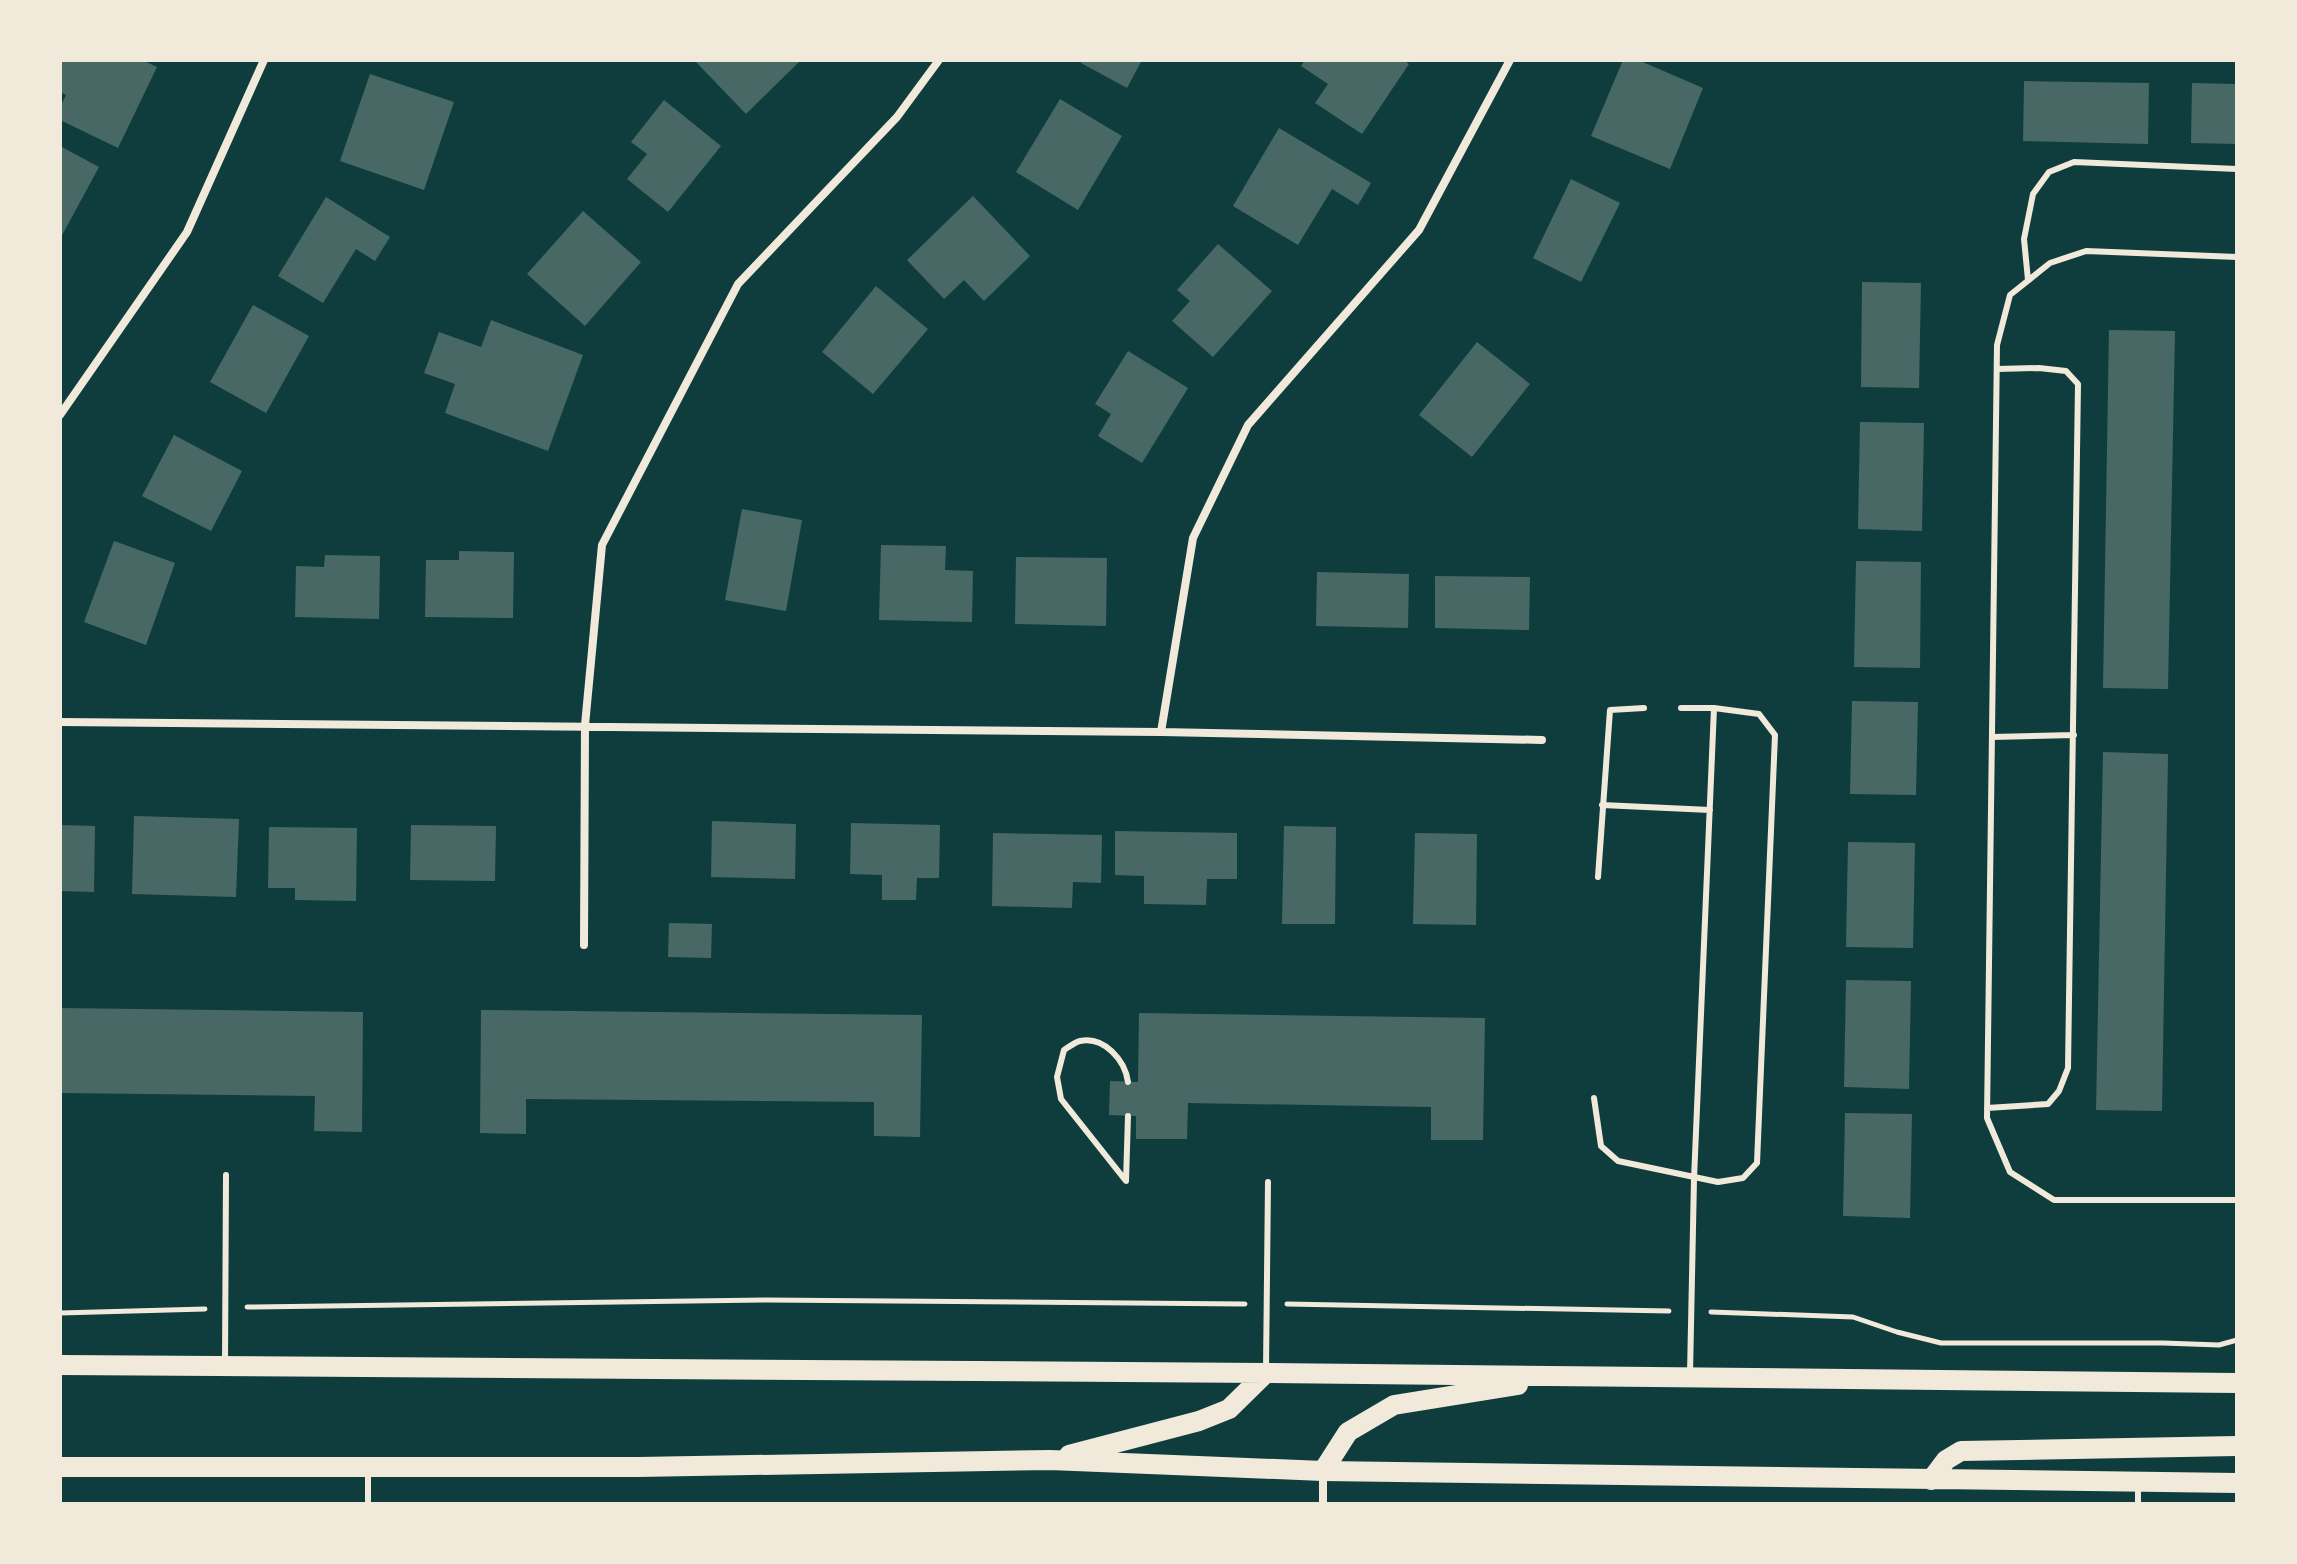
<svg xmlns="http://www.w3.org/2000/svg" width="2297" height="1564" font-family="'PT Sans',sans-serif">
<rect width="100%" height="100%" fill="#0f3d3e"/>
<path fill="#486865" d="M60,60H142L157,67L118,148L60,120V107L66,95L60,92Z
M694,60H801L746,114Z
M1082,60H1142L1127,88L1081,63Z
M1305,60H1403L1409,64L1362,134L1315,103L1328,84L1301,66Z
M1623,60H1638L1703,88L1670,169L1591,136Z
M370,74L454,102L424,190L340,161Z
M2024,81L2149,83L2148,144L2023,141Z
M2192,83L2237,84V144L2191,143Z
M1060,99L1122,136L1078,210L1016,172Z
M664,100L721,146L668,212L627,179L647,154L631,142Z
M1279,128L1371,183L1358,205L1332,189L1298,245L1233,206Z
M60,146L99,167L60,239Z
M1571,179L1620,203L1581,282L1533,258Z
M973,196L1030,256L984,301L964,280L944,299L907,260Z
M326,197L390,237L375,261L356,249L323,303L278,276Z
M583,211L641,262L585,326L527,274Z
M1218,244L1272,291L1213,357L1172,321L1190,301L1177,290Z
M1862,282L1921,283L1919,388L1861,387Z
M876,286L928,329L873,394L822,352Z
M253,305L309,336L266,413L210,382Z
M491,320L583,355L548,451L445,413L455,384L424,373L439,332L481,347Z
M2109,330L2175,331L2168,689L2103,688Z
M1477,342L1530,384L1472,457L1419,415Z
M1128,351L1188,388L1142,463L1098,436L1111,414L1095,404Z
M1860,422L1924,423L1922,531L1858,529Z
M174,435L242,471L211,531L142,496Z
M742,509L802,520L786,611L725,600Z
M114,541L175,563L146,645L84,622Z
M881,545L946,546L945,570L973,571L972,622L879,620Z
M459,551L514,552L513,618L425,617L426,560H459Z
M325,555L380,556L379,619L295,617L296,566L324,567Z
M1016,557L1107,558L1106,626L1015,624Z
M1856,561L1921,562L1920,668L1854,667Z
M1317,572L1409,574L1408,628L1316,626Z
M1435,576L1530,577L1529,630L1435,628Z
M1852,701L1918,702L1916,795L1850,794Z
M2103,752L2168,754L2162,1111L2096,1110Z
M134,816L239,819L236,897L132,894Z
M712,821L796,824L795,879L711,877Z
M851,823L940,825L939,878H917L916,900H882V875L850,874Z
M60,825L95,826L94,892L60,891Z
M411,825L496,826L495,881L410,880Z
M1284,826L1336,827L1335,924H1282Z
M269,827L357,828L356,901L295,900V888H268Z
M1115,831L1237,833V879H1207L1206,905L1144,904V876L1115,875Z
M993,833L1102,835L1101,883L1073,882L1072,908L992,906Z
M1415,833L1477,834L1476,925L1413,924Z
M1848,842L1915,843L1913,948L1846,947Z
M669,923L712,924L711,958L668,957Z
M1846,980L1911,981L1909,1089L1844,1087Z
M60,1008L363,1012L362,1132L314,1131L315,1096L60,1093Z
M481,1010L922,1015L920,1137L874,1136V1102L526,1099V1134L480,1133Z
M1139,1013L1485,1018L1483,1140H1431V1107L1188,1103L1187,1139H1136V1116L1109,1115L1110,1081L1138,1082Z
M1845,1113L1912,1114L1910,1218L1843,1216Z"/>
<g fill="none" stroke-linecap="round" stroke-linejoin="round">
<path stroke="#f1e9da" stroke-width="5" d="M1287,1304L1669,1311
M247,1307L767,1300L1245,1304
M1711,1312L1853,1317L1897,1332L1941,1343H2163L2219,1345L2237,1340
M60,1313L205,1309"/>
<path stroke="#f1e9da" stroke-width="6" d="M2237,257L2086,251L2050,263L2010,295L1997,345L1987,1118L2010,1172L2054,1200H2237
M2028,280L2024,239L2033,194L2049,172L2074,162L2237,169
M1992,737L2074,735
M1602,805L1710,810
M1598,877L1610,710L1644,708
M1594,1098L1601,1146L1618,1161L1718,1182L1743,1178L1757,1163L1775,735L1759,714L1714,708H1681
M1987,1108L2048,1104L2059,1091L2068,1068L2078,384L2066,371L2039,368L1997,369
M1128,1116L1126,1181L1061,1099L1057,1077L1064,1050C1069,1047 1075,1042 1080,1041C1104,1036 1125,1060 1128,1082
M225,1363L226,1175
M1266,1370L1268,1182
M1690,1374L1694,1179L1714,708
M368,1504V1471
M2138,1504V1486"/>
<path stroke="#f1e9da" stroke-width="8" d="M60,415L187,232L264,60
M60,722L1161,732L1542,740
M1161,732L1193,538L1248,425L1419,230L1510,60
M584,945L585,725L602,545L738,284L897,117L939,60
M1323,1472V1504"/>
<path stroke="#f1e9da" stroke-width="20" d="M60,1365L1266,1373L2237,1383
M1069,1455L1199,1421L1229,1409L1266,1373
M60,1467H638L1050,1460L1323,1471L2237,1483
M1323,1471L1348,1432L1394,1405L1518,1385
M1931,1480L1946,1460L1961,1451L2237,1446"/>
</g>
<rect width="2297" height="1564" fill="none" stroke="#f1e9da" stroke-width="124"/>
</svg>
